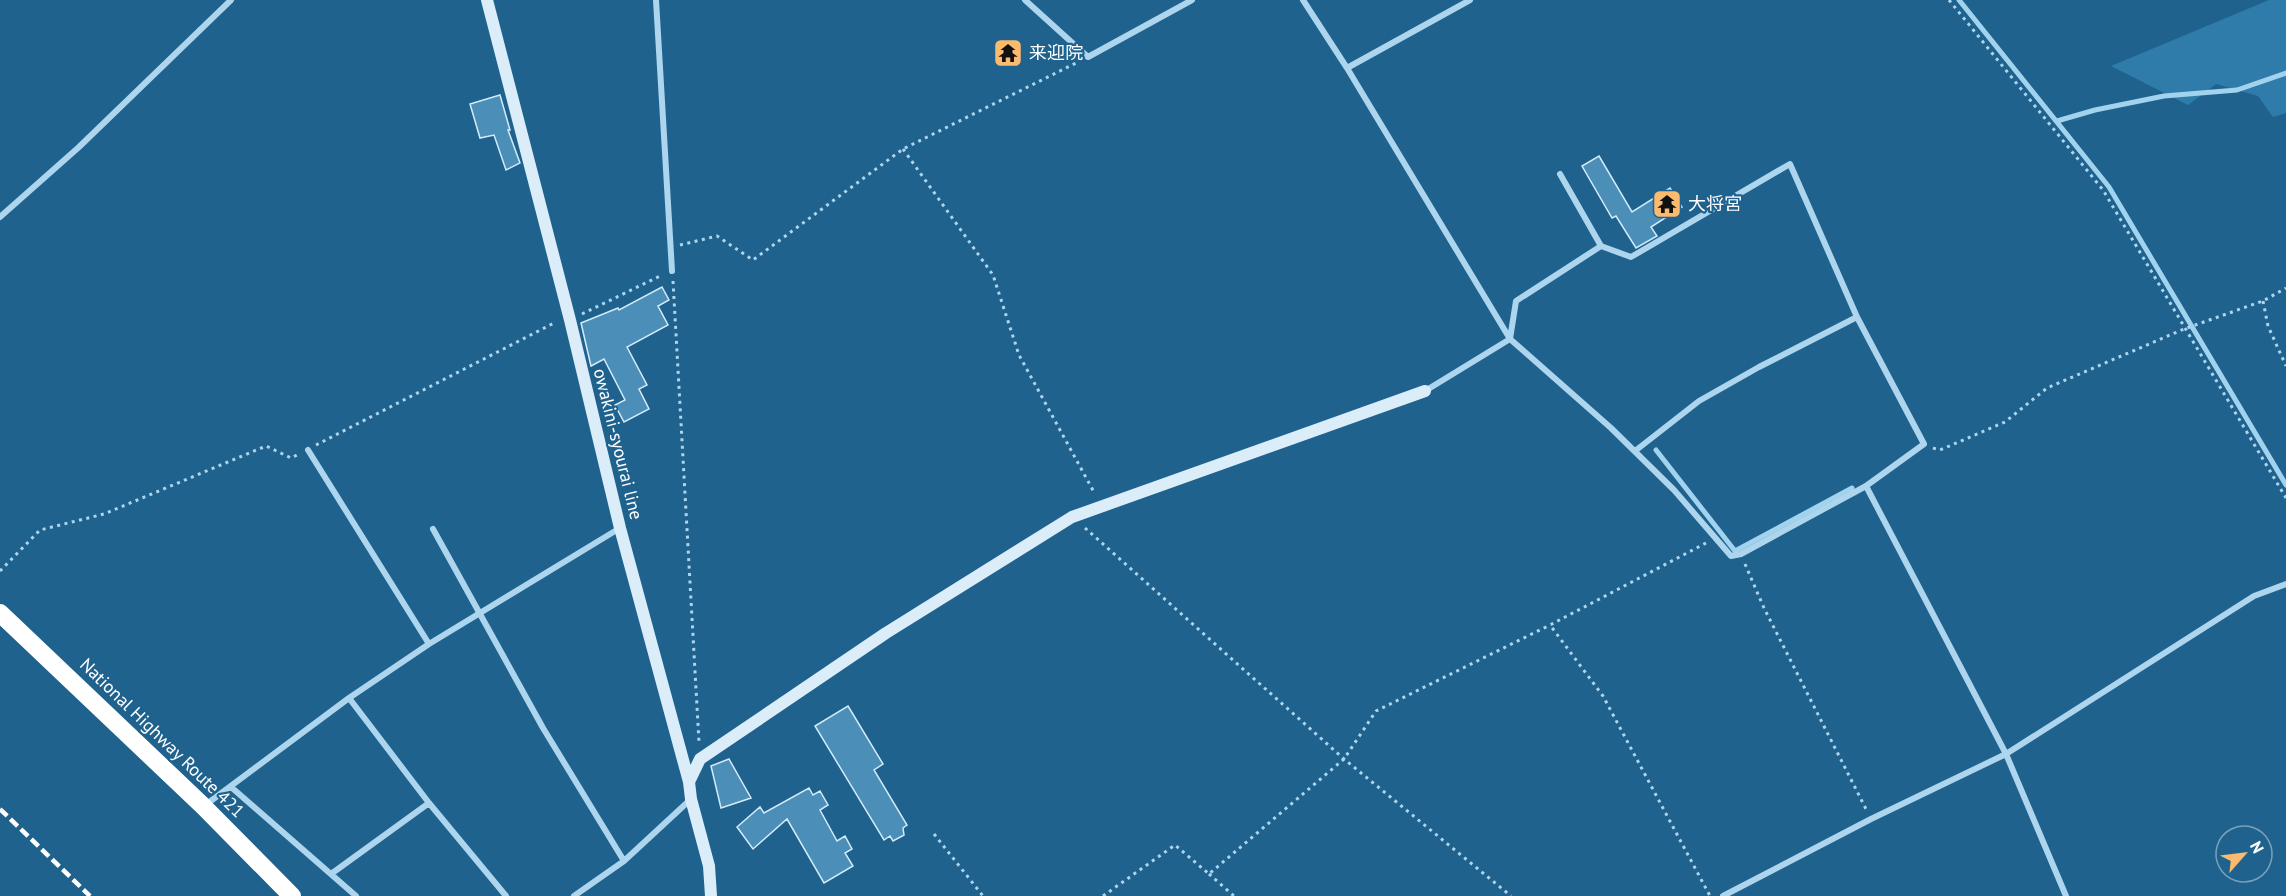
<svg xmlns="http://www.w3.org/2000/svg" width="2286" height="896" font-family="'PT Sans','Noto Sans JP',sans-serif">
<rect width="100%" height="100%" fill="#1f628e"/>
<path fill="#2f7caa" d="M2269,0H2286V113L2273,117L2258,96L2216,84L2188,105L2111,66Z"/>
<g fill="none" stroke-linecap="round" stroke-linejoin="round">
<path stroke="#a1d2ee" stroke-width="5" d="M1959,0L2109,187L2286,485
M2057,121L2095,110L2164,96L2237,90L2286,73
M1656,450L1735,551L1852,488"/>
</g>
<path fill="#4b8eb8" stroke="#d3ebf9" stroke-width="1.5" d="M500,95L510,130H508L520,163L506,170L494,135L480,138L470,104Z
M1599,156L1632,212L1670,188L1682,207L1651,227L1657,236L1636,248L1616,216L1612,218L1582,166Z
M662,287L669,300L658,306L668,325L627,347L647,385L639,389L649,409L624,422L615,405L625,400L604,359L591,366L581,323L618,308L619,310Z
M848,706L883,764L874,770L907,825L903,828L904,835L893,841L890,836L884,840L815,726Z
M729,759L751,798L721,808L711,766Z
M809,788L813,795L820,791L828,805L820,810L837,841L845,836L852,849L845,853L853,866L824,883L787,819L753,849L737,827L760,807L764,813Z"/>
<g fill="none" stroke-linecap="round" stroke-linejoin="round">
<path stroke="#add5ed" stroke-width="3" stroke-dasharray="3 4.5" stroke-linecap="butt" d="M1949,0L2103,190L2286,498
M903,149L993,275L1019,355L1095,494
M680,245L717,236L753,260L903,149L1076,63
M673,281L699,742
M2263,301L2268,326L2286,366
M582,314L662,275
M316,445L556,322
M1933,448L1940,450L2005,422L2047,388L2184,329L2263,301L2286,288
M1085,528L1344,759L1511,896
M1706,543L1550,625L1603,696L1710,896
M1745,564L1764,608L1867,811
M0,571L40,530L104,514L266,446L291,458L297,455
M934,834L983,896
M1209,874L1234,896
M1103,896L1175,845L1209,874L1344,759L1376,711L1550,625"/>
<path stroke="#add5ed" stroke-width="6" d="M656,0L672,271
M1025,0L1088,57L1192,0
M1303,0L1347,68L1510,339L1611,428L1674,490L1731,556L1741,554L1866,486L1924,444L1857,317L1790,164L1631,257L1601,246L1516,301L1510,339L1425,391
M1347,68L1470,0
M1560,174L1601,246
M0,217L79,147L231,0
M308,450L429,644
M1635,451L1699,401L1759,367L1857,317
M1866,486L2006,754L2066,896
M433,529L543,728L624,861
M349,698L429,803L506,896
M231,787L356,896
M204,806L349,698L429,644L620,528
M331,874L429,803
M574,896L624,861L691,799
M1723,896L1871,819L2006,754L2254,596L2286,584"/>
<path stroke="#daedf9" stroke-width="12" d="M487,0L570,320L620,528L689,782L691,799L709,866L711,896
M689,782L700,759L886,633L1072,517L1425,391"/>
<path stroke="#fff" stroke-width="18" d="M0,613L203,806L292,896"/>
<path stroke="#fff" stroke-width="4.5" stroke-dasharray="10 4.5" stroke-linecap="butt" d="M0,809L90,896"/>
</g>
<defs>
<g id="temple-square" transform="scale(1.5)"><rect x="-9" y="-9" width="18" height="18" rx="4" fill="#fbba6d" stroke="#1f628e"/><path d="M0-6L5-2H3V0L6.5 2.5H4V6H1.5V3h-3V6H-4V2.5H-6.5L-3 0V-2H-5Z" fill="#111"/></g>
</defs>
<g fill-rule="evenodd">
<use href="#temple-square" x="1008" y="53"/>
<use href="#temple-square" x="1667" y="204"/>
</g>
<g text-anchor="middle" stroke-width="4.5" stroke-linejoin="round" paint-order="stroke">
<g font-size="18" fill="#fff" stroke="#1f628e" text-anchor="start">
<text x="1029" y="59">来迎院</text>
<text x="1688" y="210">大将宮</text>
</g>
<g font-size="18" fill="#fff" stroke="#1f628e">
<text transform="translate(618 444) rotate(76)" y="6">owakini-syourai line</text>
<text transform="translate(162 738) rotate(44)" y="6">National Highway Route 421</text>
</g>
</g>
<g transform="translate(2244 854) rotate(62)"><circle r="28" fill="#1f628e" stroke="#79a1bb" stroke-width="1.5"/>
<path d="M0-4.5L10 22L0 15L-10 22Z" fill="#fbba6d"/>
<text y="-9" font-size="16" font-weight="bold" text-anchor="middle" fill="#ffffff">N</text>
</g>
</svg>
